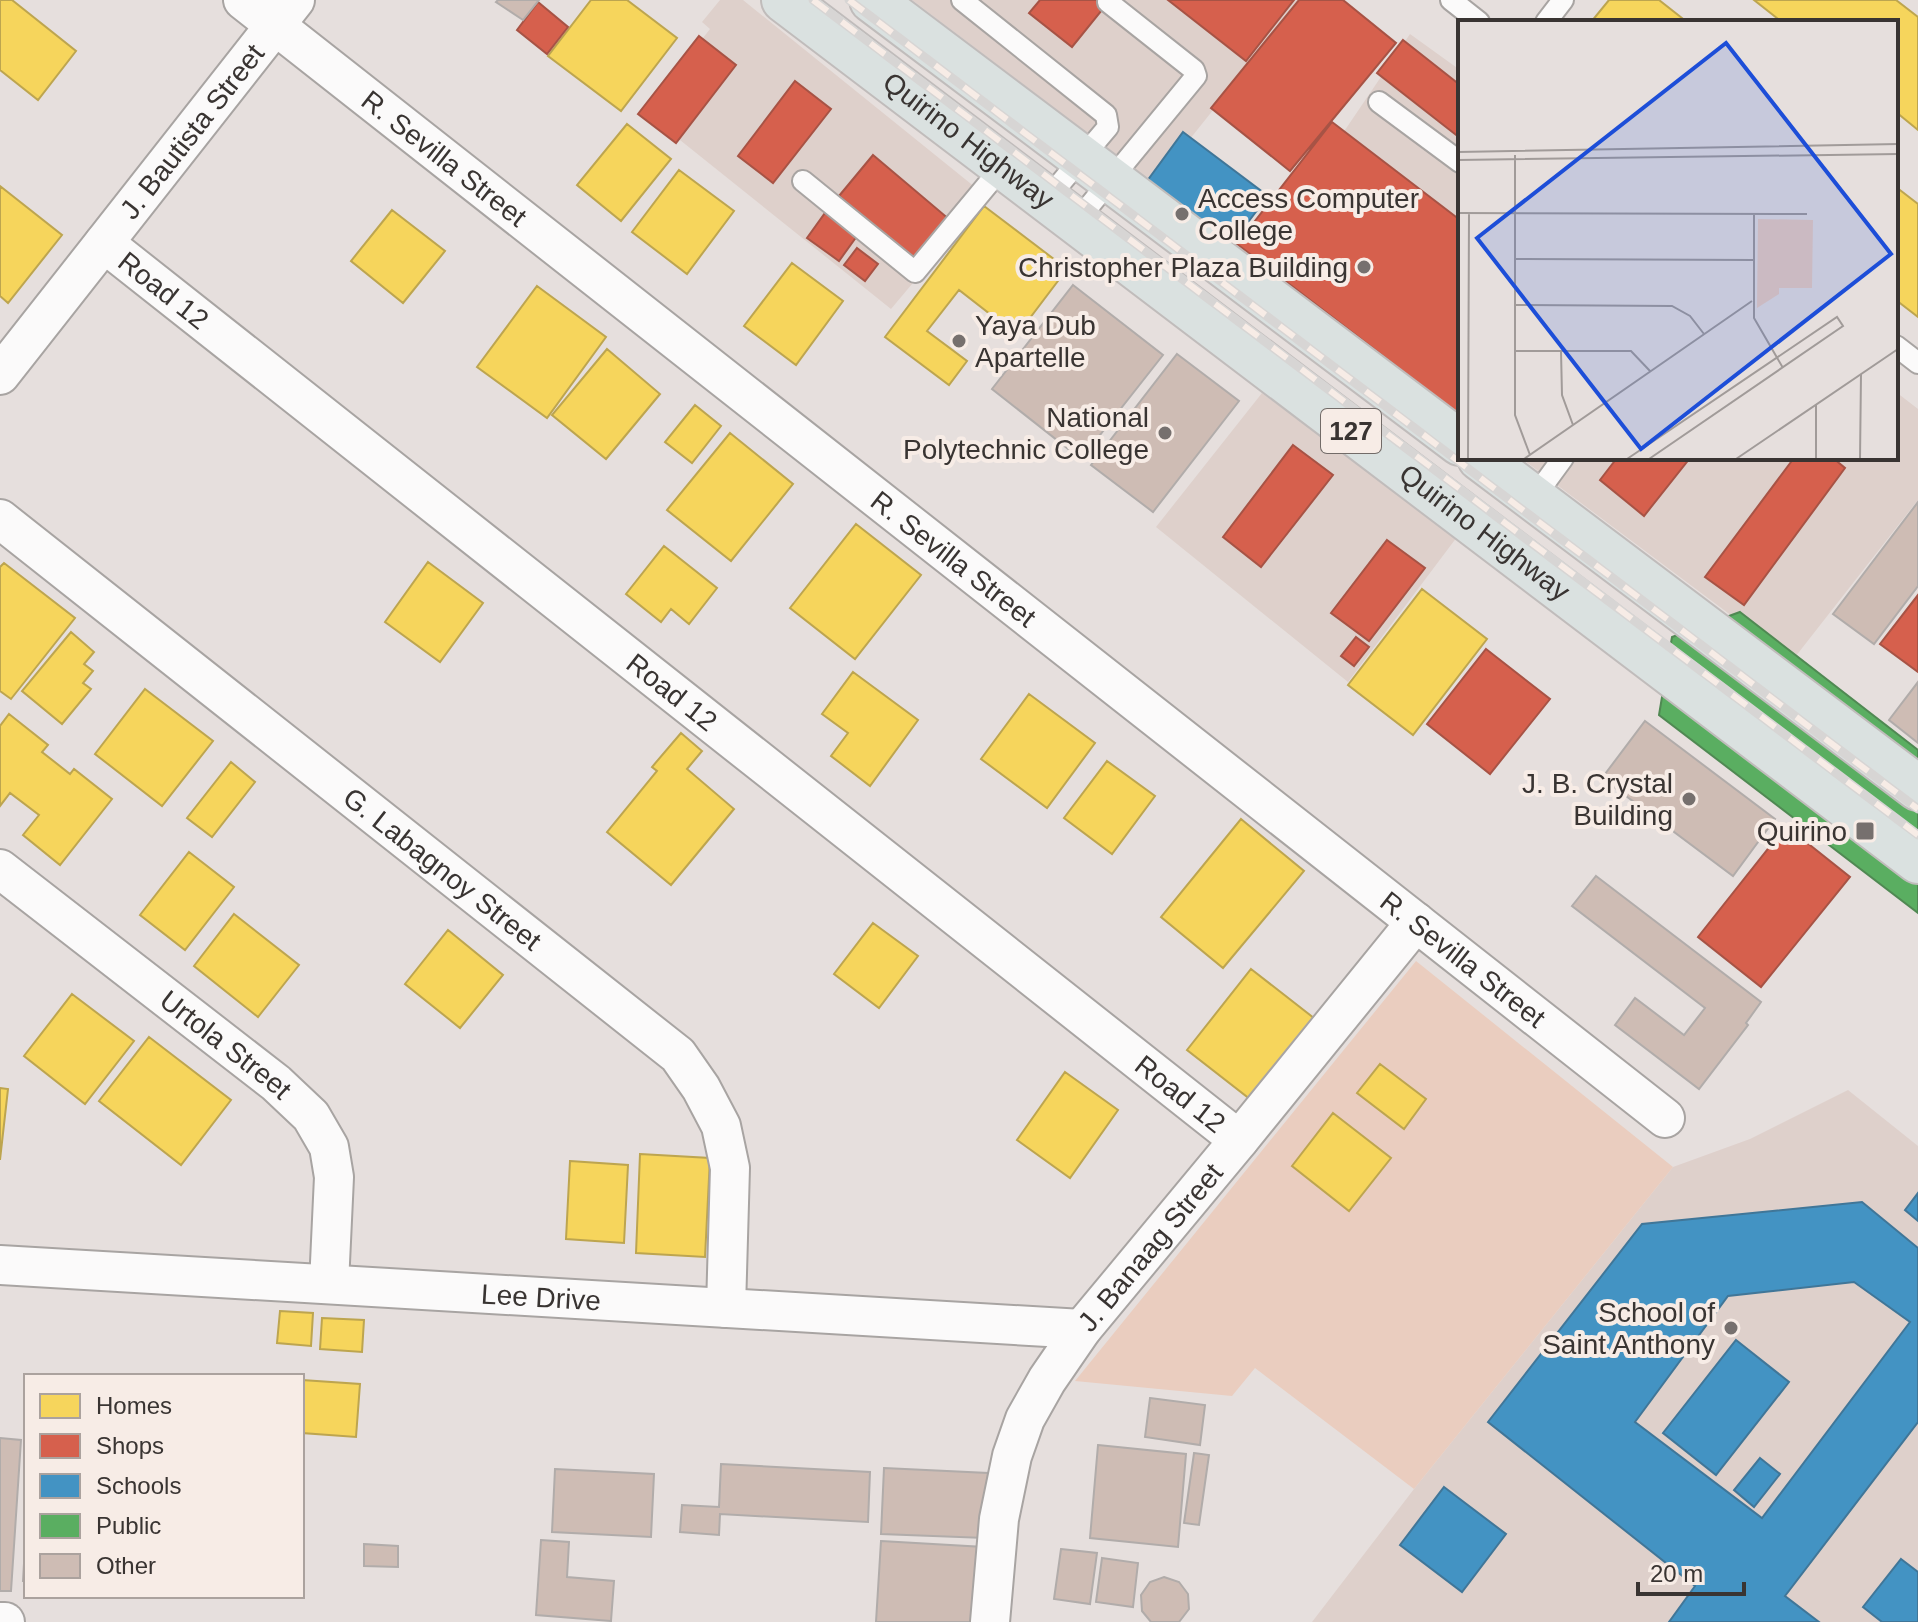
<svg xmlns="http://www.w3.org/2000/svg" width="1918" height="1622" font-family="Arial,sans-serif">
<rect width="100%" height="100%" fill="#e6dfdd"/>
<path fill="#ded0cb" d="M720,0H743L986,196L891,309L645,112L710,29L702,22Z
M912,0H1301L1154,184Z
M1410,34L1460,70V412L1257,260Z
M1896,392L1918,409V500L1792,661L1521,458H1896Z
M1262,393L1457,537L1348,682L1156,527Z
M1848,1090L1918,1146V1622H1312L1414,1489L1673,1167L1750,1139Z"/>
<path fill="#eacdbf" d="M1416,961L1673,1167L1414,1489L1255,1368L1232,1396L1075,1381Z"/>
<path fill="#f6d55c" stroke="#bda54f" stroke-width="2" d="M0,0H12L76,51L38,100L0,70Z
M591,0H627L677,38L621,111L548,56Z
M1609,0H1659L1687,22H1591Z
M1754,0H1896L1918,17V130L1896,112V22H1782Z
M627,124L671,159L621,221L577,185Z
M679,170L734,211L687,274L632,232Z
M0,186L62,235L8,303L0,296Z
M1896,187L1918,204V317L1896,300Z
M984,206L1067,269L1017,335L959,290L927,331L967,361L949,385L885,337Z
M392,210L445,251L403,303L351,261Z
M792,263L843,301L796,365L744,326Z
M537,286L606,337L547,418L477,367Z
M607,349L660,394L606,459L552,415Z
M695,405L721,426L692,463L665,442Z
M730,433L793,484L731,561L667,510Z
M856,524L921,575L855,659L790,608Z
M664,546L717,588L689,624L671,609L661,622L626,594Z
M428,562L483,603L440,662L385,622Z
M4,563L75,618L11,699L0,691V567Z
M1422,589L1487,639L1413,735L1348,685Z
M71,632L94,652L84,664L93,671L83,683L91,689L62,724L22,691Z
M853,672L918,720L870,786L831,756L848,733L822,714Z
M145,689L213,741L162,806L95,754Z
M1029,694L1095,743L1047,808L981,759Z
M9,714L48,745L42,752L70,774L74,769L112,799L60,865L23,835L39,815L10,793L0,806V726Z
M681,733L702,751L687,769L734,809L671,885L607,832L657,771L652,767Z
M1107,761L1155,796L1112,854L1064,818Z
M231,762L255,782L212,837L187,818Z
M1241,819L1304,871L1223,968L1161,917Z
M189,852L234,887L185,950L140,915Z
M234,914L299,965L258,1017L194,966Z
M873,923L918,956L879,1008L834,974Z
M448,930L503,975L460,1028L405,984Z
M1251,969L1319,1022L1255,1103L1187,1050Z
M72,994L134,1041L85,1104L24,1056Z
M149,1037L231,1100L181,1165L99,1101Z
M1380,1064L1426,1099L1404,1129L1357,1093Z
M1065,1072L1118,1110L1070,1178L1017,1140Z
M0,1088L8,1089L0,1160Z
M1333,1113L1391,1158L1349,1211L1292,1166Z
M640,1154L710,1158L705,1257L636,1253Z
M570,1161L628,1165L624,1243L566,1239Z
M280,1311L313,1313L311,1346L277,1343Z
M322,1318L364,1320L362,1352L320,1349Z
M302,1380L360,1384L356,1437L302,1433Z"/>
<path fill="#d6604d" stroke="#a75345" stroke-width="2" d="M1040,0H1110L1072,47L1029,13Z
M1168,0H1294L1246,61Z
M1299,0H1343L1396,43L1290,171L1211,108Z
M538,2L568,27L547,54L517,30Z
M699,36L736,65L676,143L638,114Z
M1403,40L1460,85V138L1377,73Z
M795,81L831,109L773,183L738,156Z
M1332,122L1460,220V415L1237,244Z
M873,155L950,220L916,261L839,196Z
M825,213L857,236L839,261L807,238Z
M857,248L878,264L865,281L844,265Z
M1293,445L1333,475L1261,567L1223,537Z
M1617,458H1690L1644,516L1600,480Z
M1794,458H1833L1845,468L1744,605L1705,577Z
M1387,540L1425,568L1369,641L1331,613Z
M1918,595V672L1880,644Z
M1356,637L1369,647L1354,666L1341,656Z
M1486,649L1550,699L1490,774L1427,724Z
M1786,826L1850,877L1761,987L1698,937Z"/>
<path fill="#4393c3" stroke="#407698" stroke-width="2" fill-rule="evenodd" d="M1183,132L1268,196L1223,255L1139,192Z
M1918,1193V1221L1905,1210Z
M1862,1202L1918,1248V1422L1785,1596L1819,1622H1669L1695,1586L1488,1422L1642,1224ZM1854,1282L1910,1322L1762,1518L1635,1422L1728,1296Z
M1736,1340L1789,1382L1716,1475L1663,1433Z
M1760,1458L1780,1474L1754,1507L1734,1490Z
M1444,1487L1506,1534L1462,1592L1400,1545Z
M1901,1559L1918,1572V1622H1882L1863,1607Z"/>
<path fill="#5aae61" stroke="#508953" stroke-width="2" d="M1740,612L1918,750V913L1659,715L1672,637Z"/>
<path fill="#cebcb4" stroke="#b1acaa" stroke-width="2" d="M498,0H539L523,20L496,2Z
M1073,285L1163,355L1081,459L992,389Z
M1177,354L1239,401L1153,512L1091,465Z
M1918,502V586L1874,644L1833,614Z
M1918,682V743L1889,720Z
M1645,721L1775,819L1733,876L1602,778Z
M1596,876L1761,1002L1746,1023L1748,1025L1699,1089L1615,1025L1635,998L1684,1035L1705,1008L1572,906Z
M1150,1398L1205,1405L1200,1445L1145,1437Z
M0,1438L21,1440L11,1591H0Z
M1098,1445L1186,1454L1178,1547L1090,1538Z
M1194,1453L1209,1455L1199,1525L1184,1523Z
M721,1464L870,1472L868,1522L720,1514L719,1535L680,1532L682,1505L719,1507Z
M884,1468L988,1473L985,1538L881,1534Z
M555,1469L654,1474L651,1537L552,1532Z
M26,1528V1581H23Z
M541,1540L569,1542L567,1577L614,1581L611,1621L536,1615Z
M881,1541L984,1547L979,1622H876Z
M364,1544L398,1546V1567L364,1566Z
M1061,1549L1097,1553L1090,1604L1054,1599Z
M1102,1558L1138,1563L1133,1607L1096,1602Z
M1164,1577L1179,1582L1188,1594L1189,1609L1179,1622H1151L1142,1611L1141,1595L1150,1582Z"/>
<g fill="none" stroke-linecap="round" stroke-linejoin="round">
<g stroke="#a8a4a2" stroke-width="24">
<path id="lane" d="M962,0L1106,115L1108,127L1047,199
M1451,0L1479,22
M1546,22L1563,0
M1379,102L1460,162
M803,181L915,272L1003,166
M1076,222L1196,76L1194,70L1108,2
M1896,346L1918,363
M1533,499L1563,458"/>
</g>
<g stroke="#a8a4a2" stroke-width="42">
<g id="street">
<path id="s1" d="M243,0L1665,1118"/>
<path id="s2" d="M104,243L1239,1140"/>
<path id="s3" d="M0,375L295,0"/>
<path id="s4" d="M0,519L678,1055L701,1088L721,1126L730,1168L726,1308"/>
<path id="s5" d="M0,869L276,1083L311,1116L329,1147L334,1177L329,1284"/>
<path id="s6" d="M0,1265L1082,1329"/>
<path d="M0,1622H5"/>
<path id="s7" d="M990,1622L999,1519L1012,1456L1025,1419L1047,1380L1082,1329L1239,1140L1416,922"/>
</g>
</g>
<g stroke="#c0bcbb" stroke-width="48">
<g id="primary">
<path id="s8" d="M784,0L1918,861"/>
<path d="M872,0L1460,443"/>
<path d="M1480,458L1918,788"/>
</g>
</g>
<use href="#lane" stroke="#fbfafa" stroke-width="20"/>
<use href="#street" stroke="#fbfafa" stroke-width="38"/>
<use href="#primary" stroke="#dae1e0" stroke-width="44"/>
<g stroke="#d7d5d4" stroke-width="9">
<path id="rail" d="M813,0L1918,835
M849,0L1918,809"/>
</g>
<use href="#rail" stroke="#f7ece6" stroke-width="6" stroke-dasharray="18" stroke-linecap="butt"/>
</g>
<g fill="#76706e" stroke="#f7ece6" stroke-width="3">
<circle cx="1182" cy="214" r="8"/>
<circle cx="1364" cy="267" r="8"/>
<circle cx="959" cy="341" r="8"/>
<circle cx="1165" cy="433" r="8"/>
<circle cx="1689" cy="799" r="8"/>
<rect x="1855" y="821" width="20" height="20" rx="4"/>
<circle cx="1731" cy="1328" r="8"/>
</g>
<g text-anchor="middle" stroke-width="8" stroke-linejoin="round" paint-order="stroke">
<rect fill="#f7ece6" stroke="#726b68" stroke-width="2" x="1321" y="409" width="60" height="44" rx="6"/>
<g font-size="26" font-weight="bold" fill="#393432">
<text x="1351" y="440">127</text>
</g>
<g font-size="28" fill="#393432" stroke="#f7ece6">
<text dy="10" stroke="none"><textPath href="#s3" startOffset="310">J. Bautista Street</textPath></text>
<text dy="10" stroke="none"><textPath href="#s8" startOffset="232">Quirino Highway</textPath></text>
<text dy="10" stroke="none"><textPath href="#s1" startOffset="256">R. Sevilla Street</textPath></text>
<text dy="10" stroke="none"><textPath href="#s2" startOffset="76">Road 12</textPath></text>
<text dy="10" stroke="none"><textPath href="#s8" startOffset="880">Quirino Highway</textPath></text>
<text dy="10" stroke="none"><textPath href="#s1" startOffset="904">R. Sevilla Street</textPath></text>
<text dy="10" stroke="none"><textPath href="#s2" startOffset="724">Road 12</textPath></text>
<text dy="10" stroke="none"><textPath href="#s4" startOffset="564">G. Labagnoy Street</textPath></text>
<text dy="10" stroke="none"><textPath href="#s1" startOffset="1552">R. Sevilla Street</textPath></text>
<text dy="10" stroke="none"><textPath href="#s5" startOffset="286">Urtola Street</textPath></text>
<text dy="10" stroke="none"><textPath href="#s2" startOffset="1372">Road 12</textPath></text>
<text dy="10" stroke="none"><textPath href="#s7" startOffset="420">J. Banaag Street</textPath></text>
<text dy="10" stroke="none"><textPath href="#s6" startOffset="542">Lee Drive</textPath></text>
</g>
<g font-size="28" fill="#393432" stroke="#f7ece6" text-anchor="end">
<text x="1198" y="208" text-anchor="start">Access Computer<tspan x="1198" dy="32">College</tspan></text>
<text x="1348" y="277">Christopher Plaza Building</text>
<text x="975" y="335" text-anchor="start">Yaya Dub<tspan x="975" dy="32">Apartelle</tspan></text>
<text x="1149" y="427">National<tspan x="1149" dy="32">Polytechnic College</tspan></text>
<text x="1673" y="793">J. B. Crystal<tspan x="1673" dy="32">Building</tspan></text>
<text x="1847" y="841">Quirino</text>
<text x="1715" y="1322">School of<tspan x="1715" dy="32">Saint Anthony</tspan></text>
</g>
</g>
<g transform="translate(1458 20)">
<rect width="440" height="440" fill="#e6dfdd"/>
<path d="M300,199L355,200L354,268H321V274L299,288Z" fill="#eacdbf"/>
<path fill="none" stroke="#a19b99" stroke-width="2" d="M0,132L440,124M57,135V395L72,435M0,140L440,134M0,193L349,194M296,194V298L325,348M57,239L296,240M57,285L214,286L232,296L246,314M56,331H173L192,351M103,331L104,375L115,405M358,384V439M10,439L11,193M66,439L294,281M169,439L379,297L385,306L191,439M278,439L440,329M402,439L403,354"/>
<path fill="#1d4ed8" fill-opacity="0.15" stroke="#1d4ed8" stroke-width="4" d="M268,23L433,234L183,429L19,218Z"/>
<rect width="440" height="440" fill="none" stroke="#393432" stroke-width="4"/>
</g>
<rect x="24" y="1374" width="280" height="224" fill="#f7ece6" stroke="#aba29e" stroke-width="2"/>
<rect x="40" y="1394" width="40" height="24" fill="#f6d55c" stroke="#aba29e" stroke-width="2"/>
<text x="96" y="1414" font-size="24" fill="#393432">Homes</text>
<rect x="40" y="1434" width="40" height="24" fill="#d6604d" stroke="#aba29e" stroke-width="2"/>
<text x="96" y="1454" font-size="24" fill="#393432">Shops</text>
<rect x="40" y="1474" width="40" height="24" fill="#4393c3" stroke="#aba29e" stroke-width="2"/>
<text x="96" y="1494" font-size="24" fill="#393432">Schools</text>
<rect x="40" y="1514" width="40" height="24" fill="#5aae61" stroke="#aba29e" stroke-width="2"/>
<text x="96" y="1534" font-size="24" fill="#393432">Public</text>
<rect x="40" y="1554" width="40" height="24" fill="#cebcb4" stroke="#aba29e" stroke-width="2"/>
<text x="96" y="1574" font-size="24" fill="#393432">Other</text>
<path d="M1638 1582v12h106v-12" fill="none" stroke="#393432" stroke-width="4"/>
<text x="1650" y="1582" font-size="24" fill="#393432" stroke="#f7ece6" stroke-width="6" paint-order="stroke">20 m</text>
</svg>
